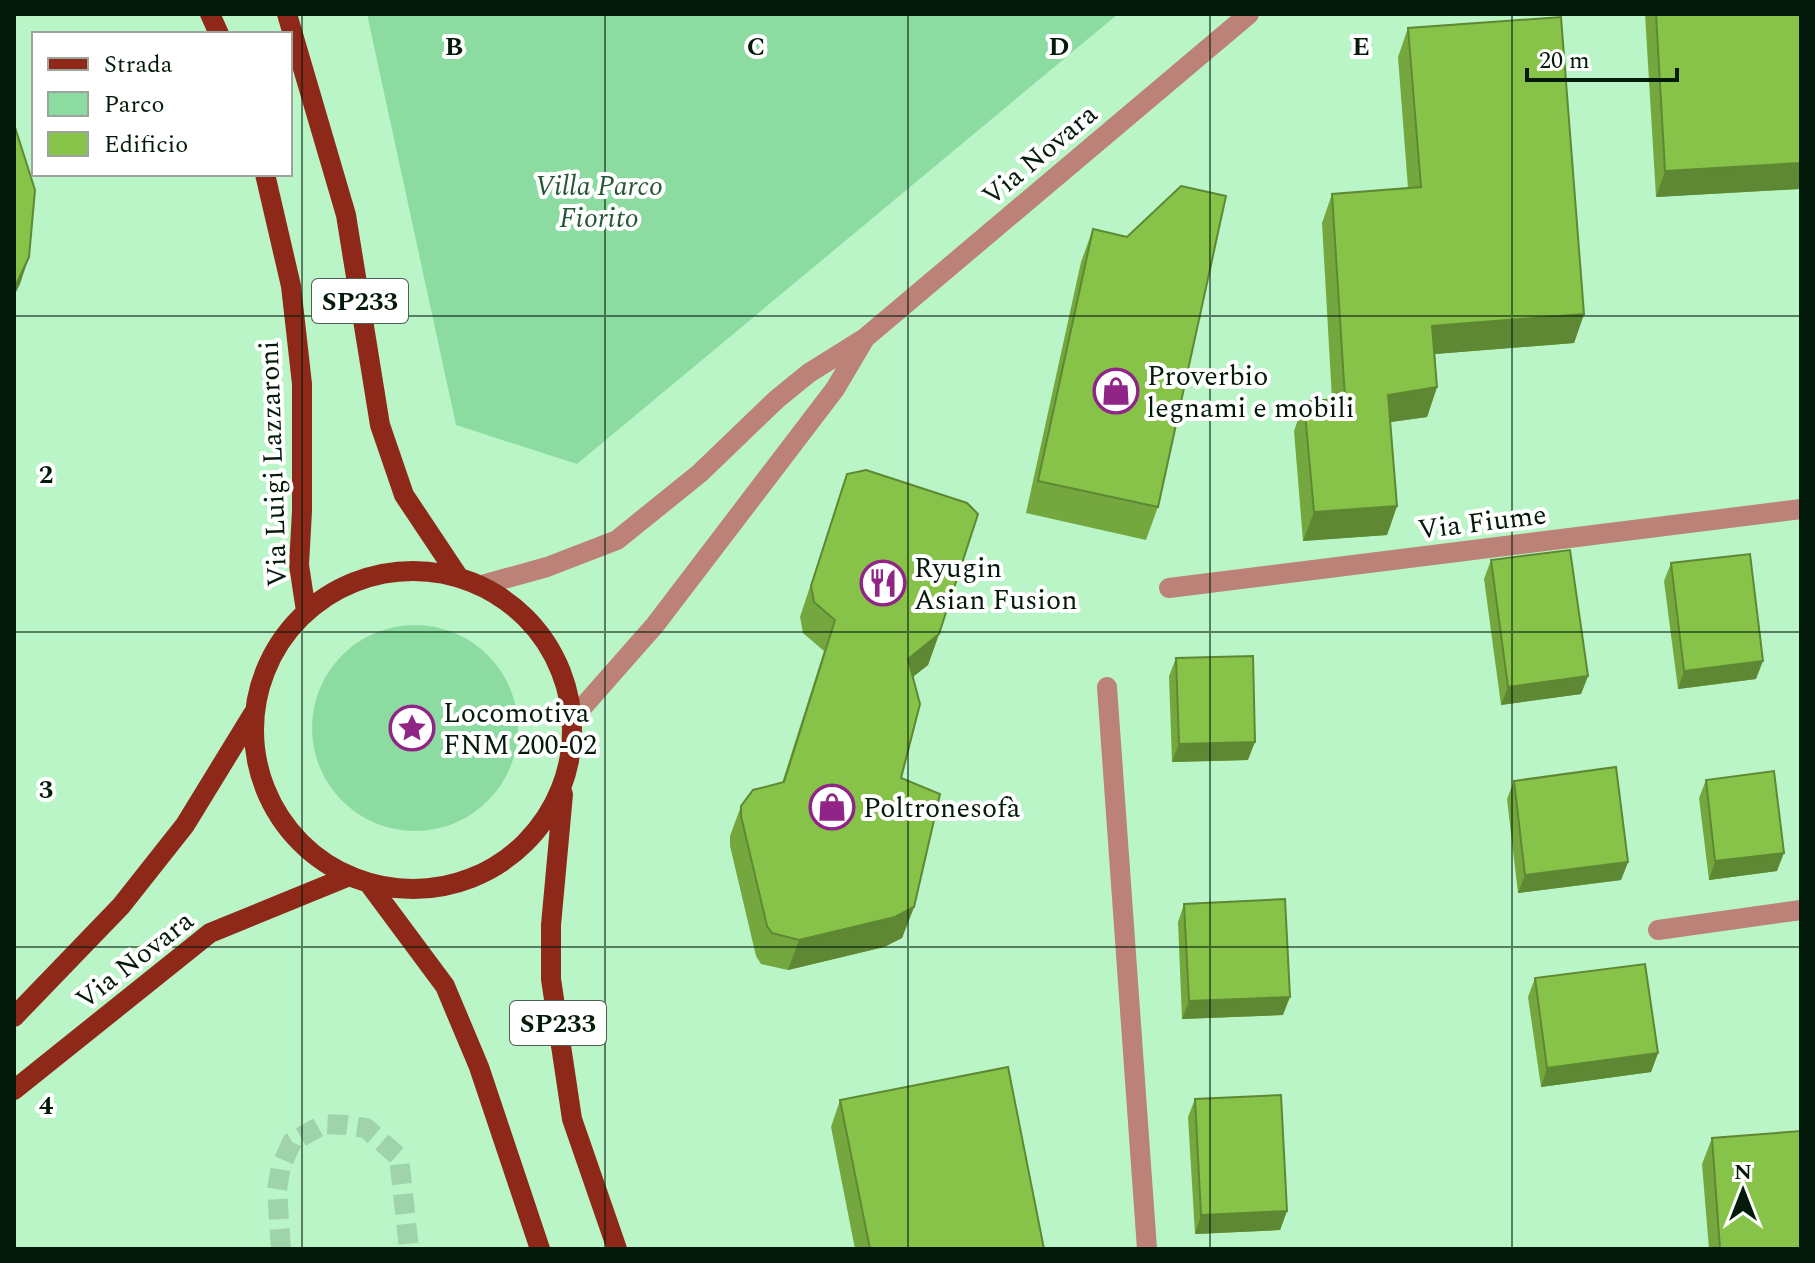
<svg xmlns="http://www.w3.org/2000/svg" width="1815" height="1263" font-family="Spectral,serif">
<rect width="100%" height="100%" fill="#baf5c7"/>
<path fill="#8cdca1" d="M367,14H1118L577,464L456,425Z
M312 728a103 103 0 1 1 206 0a103 103 0 1 1-206 0Z"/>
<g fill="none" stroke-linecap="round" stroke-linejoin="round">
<path stroke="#9fd4ab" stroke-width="20" stroke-dasharray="20 10" stroke-linecap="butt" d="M281,1249L277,1190L281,1166L292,1142L324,1124L345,1125L366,1128L399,1157L409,1249"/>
<path stroke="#bc8277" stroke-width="20" d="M482,585L547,567L617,540L700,473L777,399L809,373L865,338L1249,14
M1169,588L1801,509
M1107,687L1147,1249
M574,717L655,625L835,389L864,340
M1658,930L1801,910"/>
<path stroke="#8e2818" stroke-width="20" d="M210,14L219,34
M287,14L346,215L380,425L404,495L458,576
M265,174L291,286L302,384V511L299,565L306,611
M254 730a159 159 0 1 1 318 0a159 159 0 1 1-318 0Z
M563,794L551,925V979L572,1119L617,1249
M370,885L445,986L479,1067L540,1249
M14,1017L121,906L185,825L253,714
M14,1090L210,933L347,877"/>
</g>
<path fill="#74a83f" d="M1645,14H1801V183L1799,189L1656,197Z
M1408,28L1584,314L1574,343L1435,354L1437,387L1427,417L1390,422L1397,506L1387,535L1303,541L1294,431L1304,402L1332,399L1322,223L1332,194L1408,188L1398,57Z
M1093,229L1158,507L1146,540L1026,513L1081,262Z
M847,474L939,634L928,665L913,677L901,778L914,907L902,938L884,947L788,970L761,964L756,956L730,846V836L741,806L782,783L824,651L803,633L800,617Z
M1491,560L1588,676L1581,694L1501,705L1484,579Z
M1671,563L1756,679L1678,689L1664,581Z
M1176,658L1248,760L1172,762L1169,676Z
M1706,780L1777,871L1709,880L1699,798Z
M1514,781L1628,862L1621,880L1518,893L1507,799Z
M1184,904L1283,1015L1182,1019L1178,922Z
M1535,978L1658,1053L1651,1072L1541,1087L1528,997Z
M1195,1099L1287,1211L1280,1230L1195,1234L1188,1117Z
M840,1100L1044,1249H855L831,1127Z
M1712,1138L1801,1249H1709L1702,1164Z"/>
<path fill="#5e8833" d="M1801,163V183L1799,189L1656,197L1665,171Z
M29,257L20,284L14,296V289Z
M1584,314L1574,343L1422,355L1432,326Z
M1437,387L1427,417L1377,424L1388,395Z
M1397,506L1387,535L1303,541L1314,512Z
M939,634L928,665L897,689L908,659Z
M1763,661L1756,679L1678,689L1684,671Z
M1588,676L1581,694L1501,705L1508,687Z
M1255,742L1248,760L1172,762L1179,744Z
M1784,853L1777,871L1709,880L1715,861Z
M1628,862L1621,880L1518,893L1525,875Z
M914,907L902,938L884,947L788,970L799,940Z
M1290,997L1283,1015L1182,1019L1189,1001Z
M1658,1053L1651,1072L1541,1087L1547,1068Z
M1287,1211L1280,1230L1195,1234L1201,1215Z"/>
<path fill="#87c349" stroke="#5e8833" stroke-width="2" d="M1656,14H1801V163L1665,171Z
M1561,17L1584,314L1432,326L1437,387L1388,395L1397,506L1314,512L1304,402L1345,398L1332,194L1421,187L1408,28Z
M14,124L35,190L29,257L14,289Z
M1181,186L1226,196L1158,507L1038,481L1093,229L1127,237Z
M866,470L967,503L978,514L939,634L908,659L920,704L901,778L940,794L914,907L895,917L799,940L772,933L767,926L741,816V806L753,790L784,782L835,620L814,602L811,586L847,474Z
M1570,550L1588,676L1508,687L1491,560Z
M1750,554L1763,661L1684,671L1671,563Z
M1253,656L1255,742L1179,744L1176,658Z
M1616,767L1628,862L1525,875L1514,781Z
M1774,771L1784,853L1715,861L1706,780Z
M1285,899L1290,997L1189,1001L1184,904Z
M1645,964L1658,1053L1547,1068L1535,978Z
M1008,1067L1044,1249H870L840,1100Z
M1281,1095L1287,1211L1201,1215L1195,1099Z
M1801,1131V1249H1720L1712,1138Z"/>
<path fill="none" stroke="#041b0b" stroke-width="2" stroke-opacity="0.55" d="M302,14V1249M605,14V1249M908,14V1249M1210,14V1249M1512,14V1249M14,316H1801M14,632H1801M14,947H1801"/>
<defs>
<g id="shop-ring" transform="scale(2.3)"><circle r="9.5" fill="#fff" stroke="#902487" stroke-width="1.5"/><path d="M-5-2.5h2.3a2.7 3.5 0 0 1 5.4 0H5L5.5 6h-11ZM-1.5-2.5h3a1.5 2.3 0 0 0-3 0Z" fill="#902487"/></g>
<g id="restaurant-ring" transform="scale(2.3)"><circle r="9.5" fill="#fff" stroke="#902487" stroke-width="1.5"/><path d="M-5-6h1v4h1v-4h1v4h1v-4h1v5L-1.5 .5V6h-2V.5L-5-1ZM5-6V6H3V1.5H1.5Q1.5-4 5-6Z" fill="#902487"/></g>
<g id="sight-ring" transform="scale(2.3)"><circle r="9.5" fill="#fff" stroke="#902487" stroke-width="1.5"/><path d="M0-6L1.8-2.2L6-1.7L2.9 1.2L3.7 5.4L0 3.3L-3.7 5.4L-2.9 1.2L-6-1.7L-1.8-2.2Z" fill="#902487"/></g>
</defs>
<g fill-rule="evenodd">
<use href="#shop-ring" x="1116" y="391"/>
<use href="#restaurant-ring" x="883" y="583"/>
<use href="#sight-ring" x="412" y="728"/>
<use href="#shop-ring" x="832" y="807"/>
</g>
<g text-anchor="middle" stroke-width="8" stroke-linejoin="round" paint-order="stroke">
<g fill="#fff" stroke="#4f5f54" stroke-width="2">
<rect x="312" y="279" width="96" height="44" rx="6"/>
<rect x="510" y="1001" width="96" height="44" rx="6"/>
</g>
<g font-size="26" font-weight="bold" fill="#041b0b">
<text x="360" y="310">SP233</text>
<text x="558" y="1032">SP233</text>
</g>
<g font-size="28" fill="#041b0b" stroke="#fff">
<text transform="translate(1039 154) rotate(-40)" y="10">Via Novara</text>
<text transform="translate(272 464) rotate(-92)" y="10">Via Luigi Lazzaroni</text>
<text transform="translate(1482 521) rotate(-7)" y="10">Via Fiume</text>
<text transform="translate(134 959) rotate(-38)" y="10">Via Novara</text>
</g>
<g font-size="28" font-style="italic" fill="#275836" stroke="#fff">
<text x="599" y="195">Villa Parco<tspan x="599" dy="32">Fiorito</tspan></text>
</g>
<g font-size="28" fill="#041b0b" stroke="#fff" text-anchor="start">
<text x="1147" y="385">Proverbio<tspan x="1147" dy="32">legnami e mobili</tspan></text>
<text x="914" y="577">Ryugin<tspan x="914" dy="32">Asian Fusion</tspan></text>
<text x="443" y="722">Locomotiva<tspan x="443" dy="32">FNM 200-02</tspan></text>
<text x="863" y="817">Poltronesofà</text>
</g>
</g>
<g font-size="26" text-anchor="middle" font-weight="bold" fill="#041b0b" stroke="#fff" stroke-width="8" stroke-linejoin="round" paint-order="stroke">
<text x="454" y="55">B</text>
<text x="756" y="55">C</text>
<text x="1059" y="55">D</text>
<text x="1361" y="55">E</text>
<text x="46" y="483">2</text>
<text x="46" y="798">3</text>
<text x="46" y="1114">4</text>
</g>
<rect width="1815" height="1263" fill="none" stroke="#041b0b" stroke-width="32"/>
<rect x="32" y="32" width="260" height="144" fill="#ffffff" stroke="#9ba49d" stroke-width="2"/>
<rect x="48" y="58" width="40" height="12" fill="#8e2818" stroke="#9ba49d" stroke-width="2"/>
<text x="104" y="72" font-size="24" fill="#041b0b">Strada</text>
<rect x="48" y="92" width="40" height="24" fill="#8cdca1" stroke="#9ba49d" stroke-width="2"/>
<text x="104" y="112" font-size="24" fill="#041b0b">Parco</text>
<rect x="48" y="132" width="40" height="24" fill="#87c349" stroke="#9ba49d" stroke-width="2"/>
<text x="104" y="152" font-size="24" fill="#041b0b">Edificio</text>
<g transform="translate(1743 1191)" stroke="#ffffff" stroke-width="6" paint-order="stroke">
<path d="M0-6L14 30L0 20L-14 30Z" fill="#041b0b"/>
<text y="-12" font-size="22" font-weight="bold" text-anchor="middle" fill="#041b0b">N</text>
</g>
<path d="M1527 68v12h150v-12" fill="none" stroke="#041b0b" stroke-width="4"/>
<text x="1539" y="68" font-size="24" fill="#041b0b" stroke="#ffffff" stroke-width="6" paint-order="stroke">20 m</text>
</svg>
